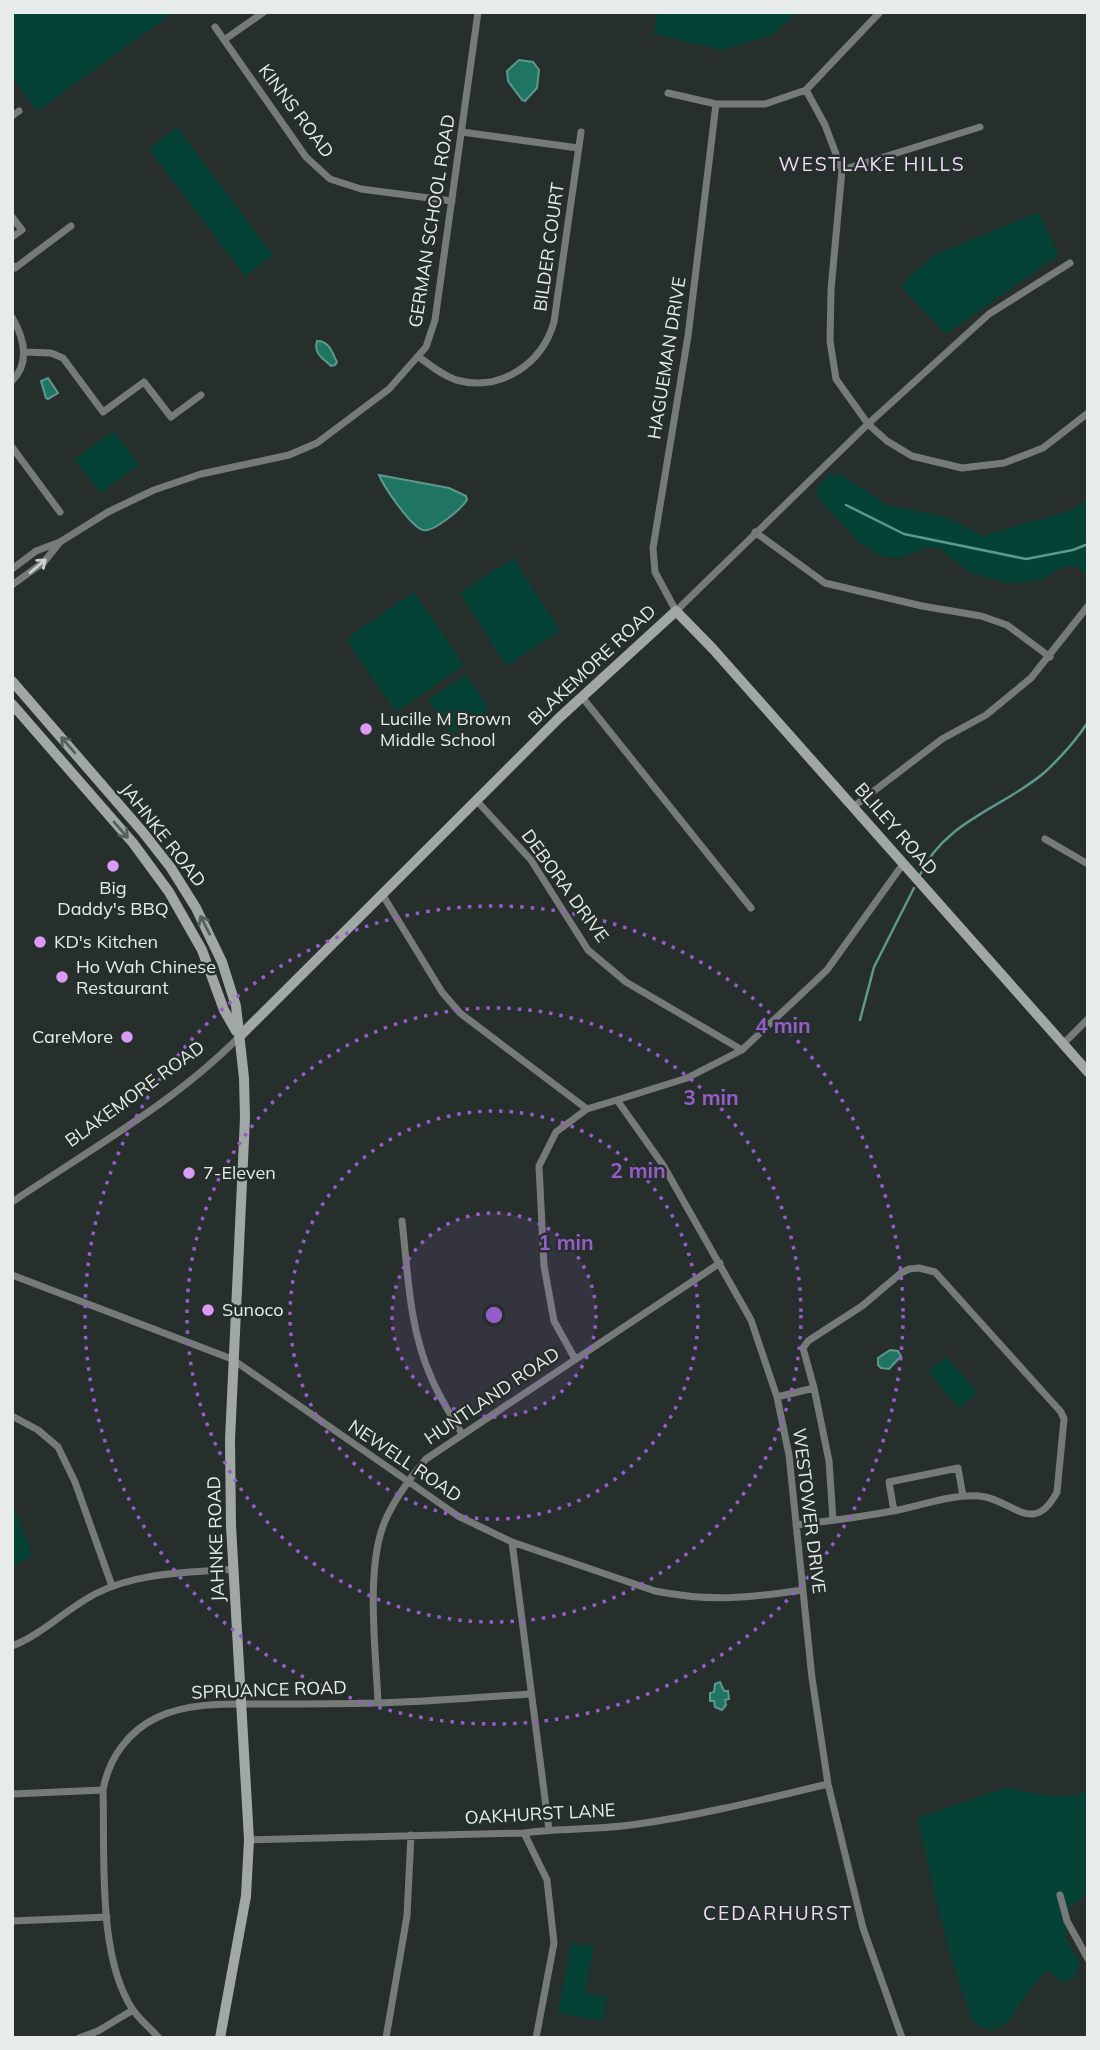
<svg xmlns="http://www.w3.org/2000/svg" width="1100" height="2050" font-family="Mulish,sans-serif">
<rect width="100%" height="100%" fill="#272f2c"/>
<path fill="#054236" d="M12,12H174L37,111L12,77Z
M657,12H797L772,35L722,50L654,34Z
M177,127L273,255L245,276L149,149Z
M1039,212L1058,256L946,334L904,290L902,284L932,256Z
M114,431L139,465L100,493L75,459Z
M829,475H841L889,506L944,516L984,536L1072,510L1088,499V576L1076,566L1063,567L1042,580L1010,584L969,572L940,549L928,547L901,558L882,557L860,543L820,500L816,488Z
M514,558L560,631L506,666L460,593Z
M414,592L464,665L396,712L348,643L351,635Z
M466,674L489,709L451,734L428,700Z
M946,1357L977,1392L960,1408L928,1372Z
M12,1502L32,1554L12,1568Z
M1008,1787C1034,1793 1063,1802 1088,1791V1894L1069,1907L1066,1939L1080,1963L1075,1977L1062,1982L1048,1970L1030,1989L1008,2022L991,2031L974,2023C947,1957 934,1887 917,1818Z
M571,1943L594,1946L585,1993L607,1997L603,2021L558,2013Z"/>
<path fill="#207462" stroke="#5c988b" stroke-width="2" d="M519,60L533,62L539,70L537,88L525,101L522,100L508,81L507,71Z
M317,341C330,341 332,353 337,362L335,365L331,366C324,359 313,354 317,341Z
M48,378L58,393L48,399L46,398L41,381Z
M379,475L449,488L466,496L467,500C461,509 433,533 423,530C411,527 384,487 379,475Z
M890,1350L898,1351L901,1356L889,1369L881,1368L878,1365V1358Z
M720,1682L724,1691H728L729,1699L725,1700L726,1705L722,1710L715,1707L714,1701H710V1693L714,1692L715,1684Z"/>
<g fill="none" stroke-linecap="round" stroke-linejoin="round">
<path stroke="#5c988b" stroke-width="2.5" d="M846,505L904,534L1026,559L1073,550L1088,544
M920,875C944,821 1005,807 1045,772C1060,758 1077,739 1088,722
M860,1020L874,967L914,888"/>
<path stroke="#767b79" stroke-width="7" d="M215,27L306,157L330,179L361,189L452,201
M224,40L264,12
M806,90L825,125L842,170L831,290L830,341L836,379L868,424L887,441L912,456L962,468L1004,463L1043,448L1088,413
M668,93L716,104H765L806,90L880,12
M716,104L688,336L653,548L655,572L676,611L868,424L989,314L1070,263
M12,116L19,111
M462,132L578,148
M842,170L980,127
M12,217L22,230L12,237
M12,265L15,268L71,226
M12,317C24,338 31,362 12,381
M24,352L51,353L63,358L103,412L144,382L171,417L201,395
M419,357C431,366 442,375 456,380C501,392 542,364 554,322L581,132
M12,447L60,512
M755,532L825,583L922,606L981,616L1007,625L1050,657
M12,569L36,551L60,542L108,512L154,490L201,474L289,455L317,443L389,389L426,347L435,320L478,12
M12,585L44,562L60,542
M582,697L751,908
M476,800L531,860L588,950L626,982L742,1050
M853,807L942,739L986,715L1031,678L1088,606
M1045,839L1088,864
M382,894L442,992L460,1013L587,1109L617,1100L663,1165L751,1320L777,1397L789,1455L812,1678L828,1784L863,1928L902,2038
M1063,1044L1088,1019
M617,1100L687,1078L742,1050L827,970L903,864
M12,1202C89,1150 174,1103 239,1037
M402,1221C408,1273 409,1328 431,1377C439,1397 451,1415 462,1434
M12,1275L232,1359L458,1516L512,1542L655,1591C710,1602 749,1598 803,1590
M575,1359L554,1321L544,1266L539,1166L556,1132L587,1109
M777,1397L814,1388
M12,1416L38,1430L58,1447L75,1482L112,1586
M894,1511L889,1482L958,1468L963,1496
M796,1525C829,1521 861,1517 893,1511C921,1506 950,1494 979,1496C1011,1498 1033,1538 1057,1492L1064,1419L1061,1412L935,1272L919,1268L909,1269L901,1273L862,1306L808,1341L803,1348L814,1388L829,1461L833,1520
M512,1542L549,1830
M12,1646C43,1634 66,1609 95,1594C137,1572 187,1573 234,1569
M378,1703C376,1651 365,1568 385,1521C395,1498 410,1478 426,1459L720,1263
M12,1794L103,1790
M524,1833L547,1880L554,1943L536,2038
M249,1840L524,1833C562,1828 600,1830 638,1824C702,1815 765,1799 828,1784
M1060,1895L1067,1921L1088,1959
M12,1921L107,1917
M79,2038L98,2031L133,2010
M159,2038C151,2029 140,2020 133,2010C97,1957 105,1854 103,1790C109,1758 128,1731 158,1717C190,1702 229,1704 264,1704C301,1704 339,1704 376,1703C428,1702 480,1697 531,1694
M386,2038L407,1916L411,1835"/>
<path stroke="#a0a7a5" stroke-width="10" d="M12,681L142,831L171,868L196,908L222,962L236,1006L244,1078L245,1118L230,1440L231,1526L249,1840L246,1896L220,2038
M12,704L133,843L169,892L202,950L224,1010L236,1031
M239,1037L559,718L676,611L713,649L1088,1072"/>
</g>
<defs><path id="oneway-shaft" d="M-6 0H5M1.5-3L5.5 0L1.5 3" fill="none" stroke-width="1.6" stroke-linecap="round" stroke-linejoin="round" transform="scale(1.75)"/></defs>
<use stroke="#cbd0ce" href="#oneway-shaft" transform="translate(38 566) rotate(-40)"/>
<g stroke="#575f5c">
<use href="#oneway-shaft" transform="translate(68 745) rotate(-131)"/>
<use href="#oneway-shaft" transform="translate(121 830) rotate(49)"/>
<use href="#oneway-shaft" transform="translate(205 925) rotate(-117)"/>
</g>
<circle cx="494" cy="1315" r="102" fill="#965cca" fill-opacity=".12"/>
<g fill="none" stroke="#965cca" stroke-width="3.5" stroke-dasharray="3.5 7">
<circle cx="494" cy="1315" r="102"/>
<circle cx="494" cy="1315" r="204"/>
<circle cx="494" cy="1315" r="307"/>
<circle cx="494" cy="1315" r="409"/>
</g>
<g fill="#da9af6" stroke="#272f2c" stroke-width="2.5">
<circle cx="366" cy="729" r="7"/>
<circle cx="113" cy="866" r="7"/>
<circle cx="40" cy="942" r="7"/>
<circle cx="62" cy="977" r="7"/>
<circle cx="127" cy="1037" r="7"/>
<circle cx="189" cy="1173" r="7"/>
<circle cx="208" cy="1310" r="7"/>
</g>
<g text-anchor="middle" stroke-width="5" stroke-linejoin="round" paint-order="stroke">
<g font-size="18" fill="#e7eceb" stroke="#272f2c">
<text transform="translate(296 111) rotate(53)" y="6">KINNS ROAD</text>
<text transform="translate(432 221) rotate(-81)" y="6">GERMAN SCHOOL ROAD</text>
<text transform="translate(549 247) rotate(-82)" y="6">BILDER COURT</text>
<text transform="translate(667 358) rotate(-81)" y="6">HAGUEMAN DRIVE</text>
<text transform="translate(592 665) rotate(-43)" y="6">BLAKEMORE ROAD</text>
<text transform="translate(896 829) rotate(49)" y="6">BLILEY ROAD</text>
<text transform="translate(163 835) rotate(52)" y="6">JAHNKE ROAD</text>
<text transform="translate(565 886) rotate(54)" y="6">DEBORA DRIVE</text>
<text transform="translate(135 1094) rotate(-36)" y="6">BLAKEMORE ROAD</text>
<text transform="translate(492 1396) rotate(-34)" y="6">HUNTLAND ROAD</text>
<text transform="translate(405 1461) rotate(34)" y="6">NEWELL ROAD</text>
<text transform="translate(809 1511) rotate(83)" y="6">WESTOWER DRIVE</text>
<text transform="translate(216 1539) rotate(-92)" y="6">JAHNKE ROAD</text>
<text transform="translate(269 1690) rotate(-2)" y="6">SPRUANCE ROAD</text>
<text transform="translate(540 1814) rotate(-3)" y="6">OAKHURST LANE</text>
</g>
<g font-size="18" fill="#e7eceb" stroke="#272f2c" text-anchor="start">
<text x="380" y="725">Lucille M Brown<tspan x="380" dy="21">Middle School</tspan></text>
<text x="113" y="894" text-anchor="middle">Big<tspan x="113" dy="21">Daddy's BBQ</tspan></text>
<text x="54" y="948">KD's Kitchen</text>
<text x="76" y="973">Ho Wah Chinese<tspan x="76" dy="21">Restaurant</tspan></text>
<text x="113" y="1043" text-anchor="end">CareMore</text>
<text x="203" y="1179">7-Eleven</text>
<text x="222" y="1316">Sunoco</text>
</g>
<g font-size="19" letter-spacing="2" fill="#efddf7" stroke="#272f2c">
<text x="872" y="171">WESTLAKE HILLS</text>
<text x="778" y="1920">CEDARHURST</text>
</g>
</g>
<circle cx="494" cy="1315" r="10" fill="#965cca" stroke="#272f2c" stroke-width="3.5"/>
<g font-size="21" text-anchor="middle" font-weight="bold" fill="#965cca" stroke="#272f2c" stroke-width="5" stroke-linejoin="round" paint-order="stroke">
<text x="783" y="1033">4 min</text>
<text x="711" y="1105">3 min</text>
<text x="638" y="1178">2 min</text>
<text x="566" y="1250">1 min</text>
</g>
<rect width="1100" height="2050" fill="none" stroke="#e7eceb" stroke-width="28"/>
</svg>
